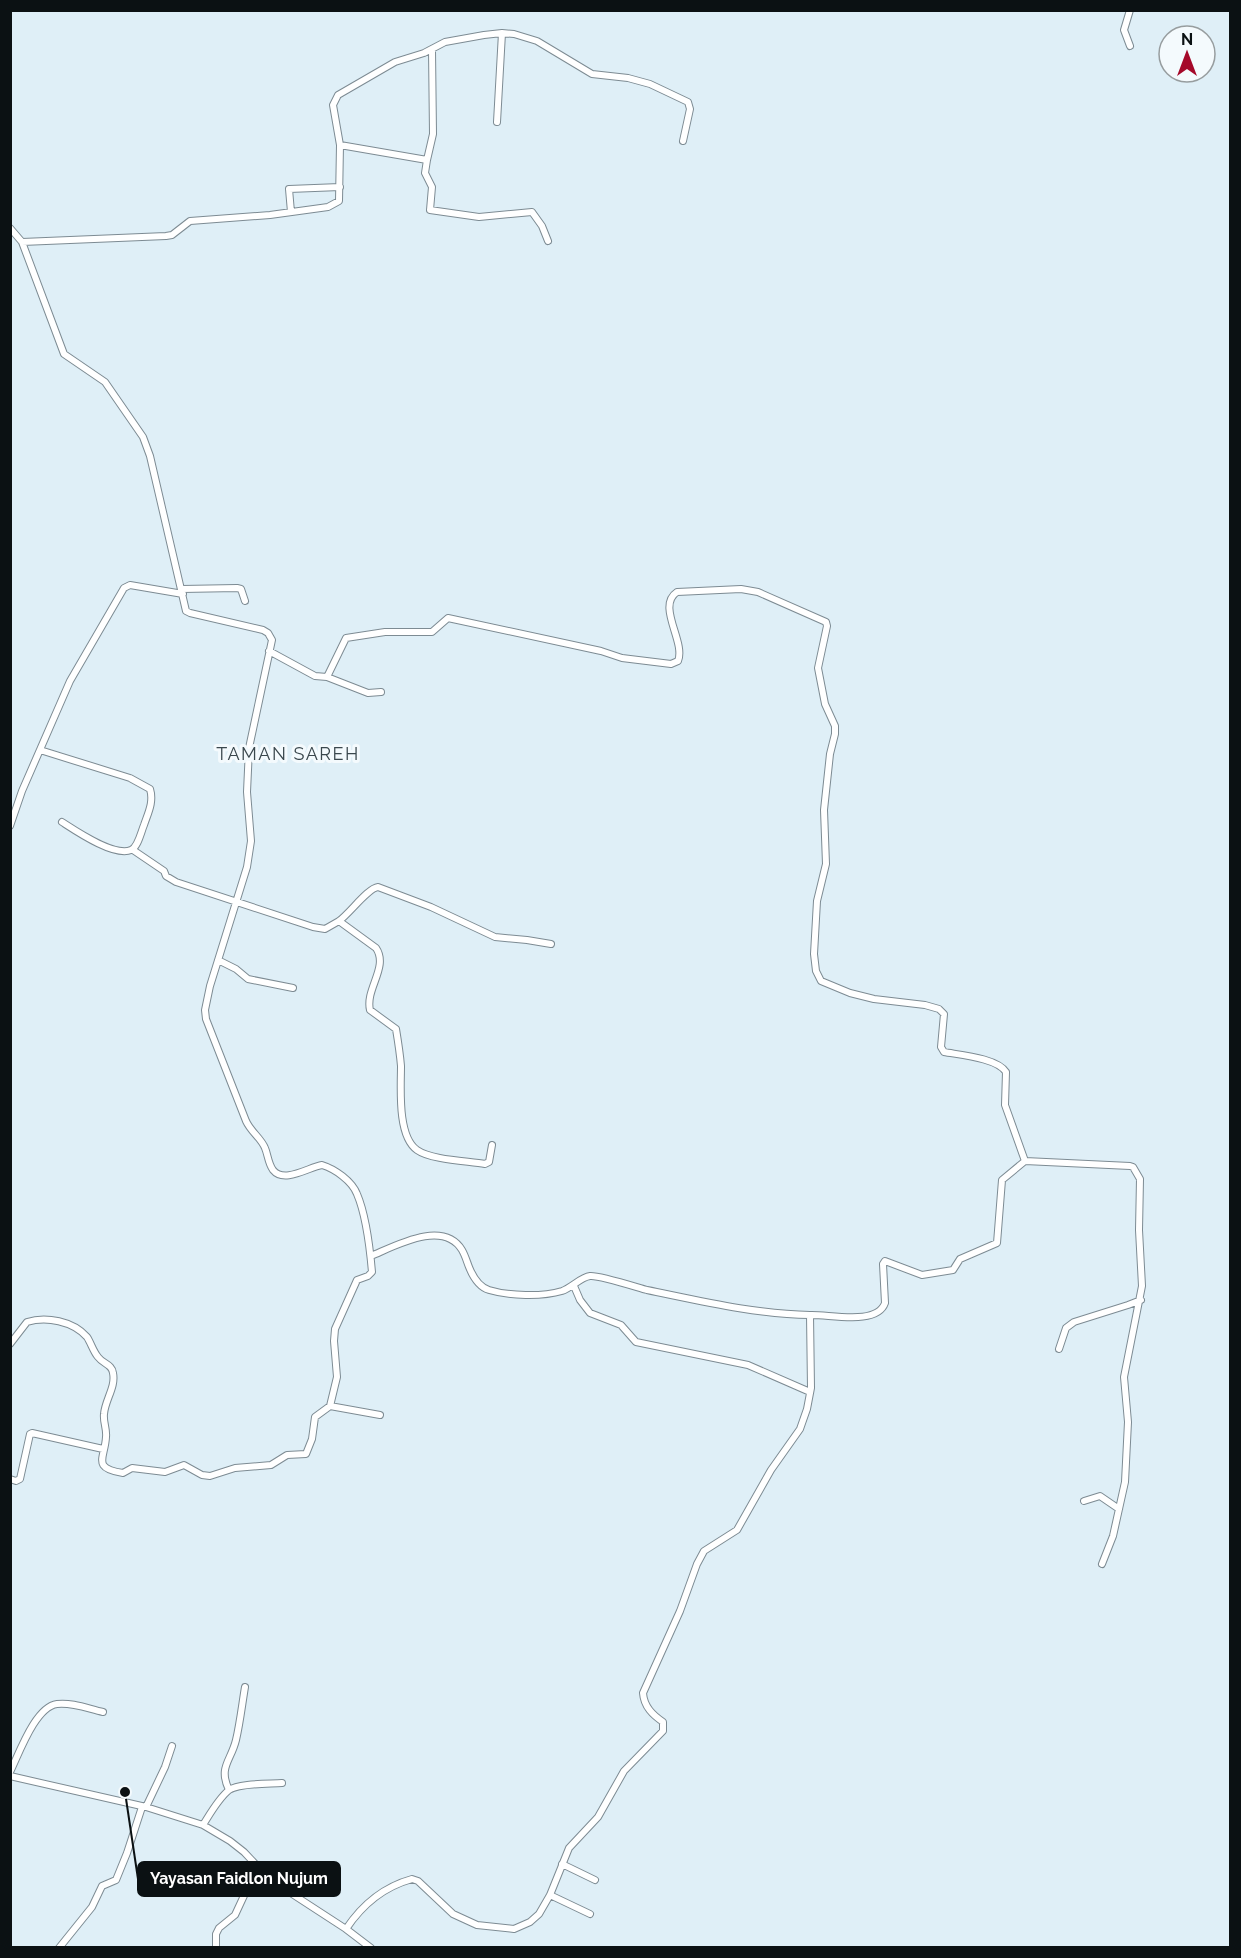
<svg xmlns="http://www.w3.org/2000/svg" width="1241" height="1958" font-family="Raleway,sans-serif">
<rect width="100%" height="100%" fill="#dfeff7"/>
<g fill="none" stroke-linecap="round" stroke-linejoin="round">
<g stroke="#7d8b93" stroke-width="8">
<path id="street" d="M1130,10L1124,30L1130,46
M497,122L502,33
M340,145L333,105L338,95L395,62L424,53L445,42L484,35L502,33L514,34L537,41L592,74L628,78L650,84L688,102L690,109L683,141
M427,160L433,134L432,50
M291,212L289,189L340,187
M10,228L22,242L64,354L105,382L143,437L150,456L186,611L190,613L263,630L268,633L272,640L249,748L247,792L251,841L247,867L210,986L205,1010L206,1019L246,1121C251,1132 261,1138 265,1148C268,1155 268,1163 273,1170C284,1184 309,1167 322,1165C335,1169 352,1181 357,1194C366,1215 370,1249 372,1272L368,1276L357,1280L335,1329L334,1341L337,1377L330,1406L315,1417L312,1439L306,1454L287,1455L271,1465L235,1468L210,1476L202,1475L184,1465L165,1472L132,1468L123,1473C91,1468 105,1458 106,1437C107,1429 103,1422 104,1414C105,1400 116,1387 113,1373C112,1364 103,1364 98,1357C93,1351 91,1343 87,1337C73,1321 46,1316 27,1322L10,1344
M22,242L166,236L172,235L190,221L270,215L328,207L339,201L340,145L427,160L425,173L432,187L430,210L479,217L532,212L542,226L548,241
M182,589L237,588L241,589L245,601
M269,651L315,676L327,677L346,638L385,632H432L448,618L601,651L622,658L671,664L678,661C686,642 656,606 677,592L741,589L758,592L826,622L827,626L818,668L825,704L835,726V734L830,754L824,810L826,864L817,901L814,954L816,971L821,981L850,993L874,999L925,1005L939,1009L944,1014L941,1047L944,1052C960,1055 997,1058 1006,1072L1005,1105L1025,1161L1130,1166L1133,1167L1140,1179L1139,1230L1142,1286L1124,1377L1128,1422L1125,1482L1113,1536L1102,1564
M327,677L368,693L381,692
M40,750L130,778L150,789C154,802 148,813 144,825C141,832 138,847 131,850C114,857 76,831 62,822
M10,826L22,791L70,681L124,588L130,585L183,594
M133,850L164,871L166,876L176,882L313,927L325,929L339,921L376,948C389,967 365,989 370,1010L396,1029C398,1041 400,1054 401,1066C401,1087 397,1136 417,1150C431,1160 468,1161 485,1164L489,1162L492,1145
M339,921C350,913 368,888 378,887L431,907L495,937L527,940L551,944
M218,960L236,969L248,979L293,988
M371,1256C395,1246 443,1219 462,1250C465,1255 467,1262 469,1267C473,1277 479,1287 489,1290C509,1296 542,1297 562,1291C571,1288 581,1277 590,1276C599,1275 636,1287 647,1290C701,1301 755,1314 810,1315
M574,1286L580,1300L590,1313L621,1325L636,1342L748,1365L810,1392
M1059,1349L1066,1328L1074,1322L1128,1305L1141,1300
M330,1406L380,1415
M10,1479L16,1481L20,1479L30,1434L32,1433L103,1449
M1084,1501L1100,1496L1119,1509
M10,1772C19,1754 35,1707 57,1704C72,1702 89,1709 103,1712
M10,1776L146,1807L203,1825L230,1841L244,1852L260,1869L248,1887L235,1915L219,1928L216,1934V1948
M229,1790C218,1767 231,1761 236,1740C240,1723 242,1705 245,1687
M146,1807L165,1767L172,1746
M203,1825C210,1814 218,1799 229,1790C239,1783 269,1784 282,1783
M562,1864L595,1880
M260,1869L283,1888L346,1929C362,1905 383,1887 412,1879L418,1881L453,1914L477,1925L514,1929L530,1922L539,1914L550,1895L569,1848L598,1817L624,1771L663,1731V1722C653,1715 644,1707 643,1693L680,1611L697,1564L704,1551L737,1530L771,1470L800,1429L807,1409L811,1388L810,1315C829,1314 877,1326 885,1303L883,1264L885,1261L922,1275L953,1270L960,1259L997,1243L1002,1180L1025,1161
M550,1895L590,1914
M346,1929L371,1948
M59,1948L92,1907L102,1886L116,1880L127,1853L142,1807"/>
</g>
<use href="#street" stroke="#fff" stroke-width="6"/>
</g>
<g text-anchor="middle" stroke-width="6" stroke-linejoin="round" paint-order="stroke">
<g font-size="18" letter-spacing="1.5" fill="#3a474d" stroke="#f4fafd">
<text x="288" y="760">TAMAN SAREH</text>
</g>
</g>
<path fill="none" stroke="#0b1113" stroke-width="2" d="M125 1792L138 1879"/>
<circle fill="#0b1113" stroke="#f4fafd" stroke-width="2" cx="125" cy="1792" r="6"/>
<rect fill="#0b1113" stroke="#0b1113" stroke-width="2" x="138" y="1862" width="202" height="34" rx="6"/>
<g font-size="16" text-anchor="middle" font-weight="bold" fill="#fff">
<text x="239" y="1884">Yayasan Faidlon Nujum</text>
</g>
<rect width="1241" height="1958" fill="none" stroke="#0b1113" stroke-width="24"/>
<g transform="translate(1187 54)"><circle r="28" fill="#f4fafd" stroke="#979d9f" stroke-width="1.5"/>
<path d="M0-4.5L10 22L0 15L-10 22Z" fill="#a5092a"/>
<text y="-9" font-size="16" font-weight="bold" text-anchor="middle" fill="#0b1113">N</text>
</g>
</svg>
